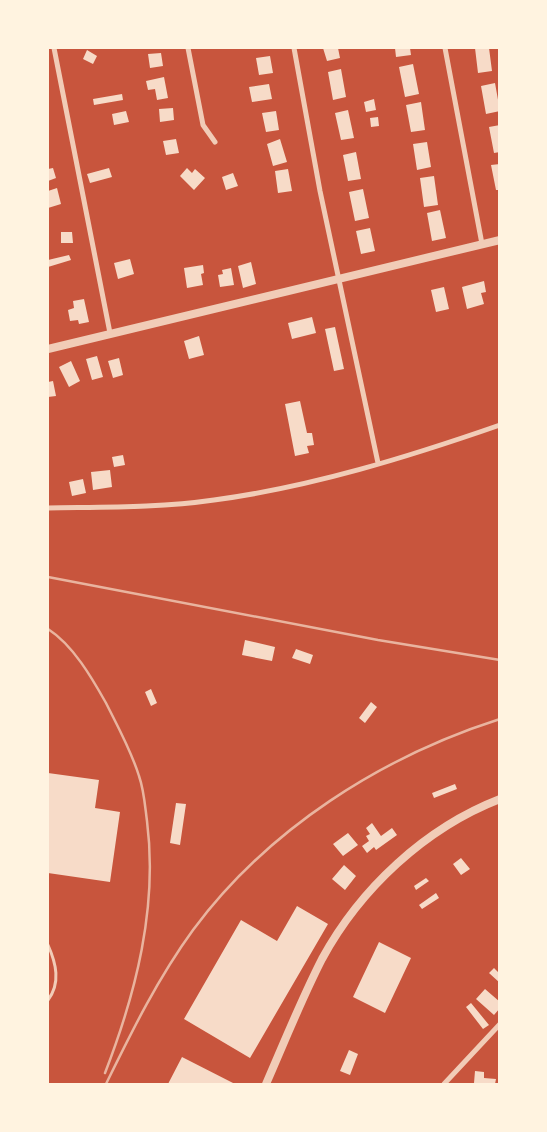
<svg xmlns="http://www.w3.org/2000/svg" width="547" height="1132" font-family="Manrope,sans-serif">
<rect width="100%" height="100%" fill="#c8553d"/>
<path fill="#f7dbc8" d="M323,48H338L340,58L327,61Z
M395,48H410L411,55L396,57Z
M475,48H489L492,71L478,73Z
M87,50L97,56L93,64L83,59Z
M161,53L163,66L150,68L148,54Z
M270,56L273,73L259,75L256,58Z
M413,64L419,94L405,97L399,67Z
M341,69L346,97L333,100L328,72Z
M164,77L168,98L157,100L155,89L148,90L146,81Z
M495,83L500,111L486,114L481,86Z
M269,84L272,99L252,102L249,87Z
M122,94L123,100L94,105L93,99Z
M374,99L376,110L366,112L364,102Z
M421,102L425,130L411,132L406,105Z
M173,108L174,120L160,122L159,109Z
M348,110L354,138L341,140L335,113Z
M126,111L129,122L114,125L112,114Z
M276,111L279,130L266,132L262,113Z
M378,117L379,126L371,127L370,118Z
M500,125V152L494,153L489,127Z
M176,139L179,153L166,155L163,141Z
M280,139L287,162L273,166L267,144Z
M427,142L431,167L417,170L413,144Z
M356,152L361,179L348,181L343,155Z
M500,164V190H496L491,165Z
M53,168L56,178L48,181V169Z
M109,168L112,177L90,183L87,174Z
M187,168L192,173L195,169L205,178L194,190L180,176Z
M288,169L292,191L278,193L275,171Z
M233,173L238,186L226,190L222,177Z
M434,176L438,205L424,207L420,178Z
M57,188L61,204L48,208V191Z
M363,189L369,218L355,221L349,192Z
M440,210L446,238L432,241L427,213Z
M370,228L375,251L361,254L356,231Z
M61,232H72L73,243H61Z
M69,255L71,260L48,267V260Z
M130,259L134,274L118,279L114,263Z
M251,262L256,284L243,288L238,266Z
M203,265L204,273L201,274L203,285L187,288L184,268Z
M231,268L234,285L220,287L218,275L223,274L222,270Z
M484,281L486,292L481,293L484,304L467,309L462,287Z
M444,287L449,309L436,312L431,290Z
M84,299L89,322L79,324L78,320L70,321L68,310L74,308L73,301Z
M312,317L316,333L292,339L288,323Z
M335,327L344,369L334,371L325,329Z
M199,336L204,355L189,359L184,341Z
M97,356L103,377L92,380L86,359Z
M119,358L123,375L113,378L108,361Z
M71,361L80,381L69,387L59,367Z
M53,381L56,396L48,397V382Z
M300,401L307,433H312L314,445L307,446L309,453L295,456L285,404Z
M123,455L125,465L114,467L112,457Z
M110,470L112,487L93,490L91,472Z
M83,479L86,493L72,496L69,482Z
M245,640L275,647L272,661L242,655Z
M296,649L313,655L310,664L292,658Z
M151,689L157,703L151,706L145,692Z
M371,702L377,707L365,723L359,718Z
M48,773L99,780L95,808L120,812L110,882L48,873Z
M455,784L457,789L434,798L432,793Z
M176,803L186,804L180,845L170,843Z
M372,823L381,836L392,828L397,835L376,850L374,847L367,853L362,846L369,841L366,836L370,834L366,828Z
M348,833L358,845L343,856L333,844Z
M461,858L470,869L461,875L453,864Z
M344,865L356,876L345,890L332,879Z
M426,878L429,881L416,890L414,886Z
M436,893L439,898L422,909L419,905Z
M297,906L328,924L250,1058L184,1019L241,920L277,941Z
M379,942L411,958L385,1013L353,997Z
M494,968L500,974V983L489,973Z
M485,989L500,1002V1008L494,1015L476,999Z
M471,1003L489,1025L483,1029L466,1007Z
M349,1050L358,1054L350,1075L340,1071Z
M182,1057L235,1084H168Z
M475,1071L484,1072V1078L496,1079L495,1084L474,1083Z"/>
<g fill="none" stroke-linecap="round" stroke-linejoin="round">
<path stroke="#f1ccb7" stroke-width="3" d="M48,945C56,963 61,983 48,1000"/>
<path stroke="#f1ccb7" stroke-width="5" d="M54,48L110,333
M188,48L203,125L215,142
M294,48L320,191L378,463
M445,48L482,244
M48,508C103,507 159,508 214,500C311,487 408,457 500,425
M444,1084L500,1024"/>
<path stroke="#f1ccb7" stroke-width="8" d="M48,349L500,240
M266,1084C284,1043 301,1000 322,959C360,889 425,828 500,799"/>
<path stroke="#e9b49f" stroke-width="2.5" d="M48,577L378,640L500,660
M48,629C73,645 92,678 106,703C118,727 131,750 139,776C144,790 145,806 147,821C158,907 136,993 105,1073
M106,1084C132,1031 158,978 193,930C268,829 381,757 500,719"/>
</g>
<rect width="547" height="1132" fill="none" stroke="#fff3e0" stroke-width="98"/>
</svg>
